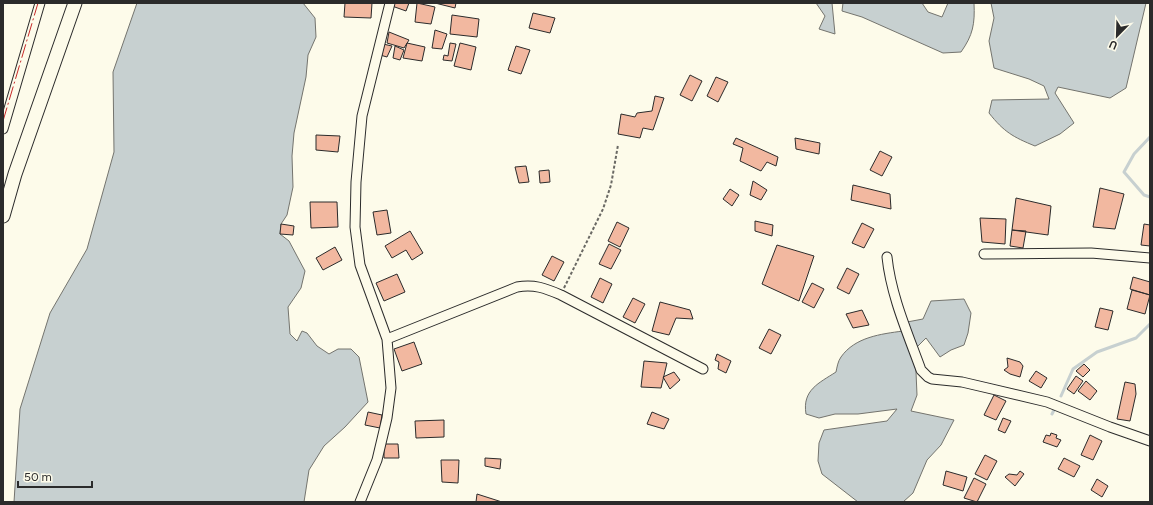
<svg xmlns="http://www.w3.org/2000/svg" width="1153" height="505" font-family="Figtree,sans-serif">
<rect width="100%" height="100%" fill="#fdfbea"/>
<path fill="#c7d0d0" stroke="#74746e" d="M137,3H303L315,18L316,37L308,55L306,77L294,133L292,156L293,187L287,215L281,224L280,234L289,241L305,271L301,288L288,307L290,334L297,341L302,331L307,333L317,346L329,354L338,349H351L359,357L368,402L345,427L324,446L309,470L304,502H14L20,409L50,313L87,249L114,152L113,72Z
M816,3H832L835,34L819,29L825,16Z
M843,3H922L928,12L942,17L948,3H974C975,24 973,35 961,52L943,53L862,17L842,11Z
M991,3H1146L1126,88L1110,98L1058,87L1055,93L1074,123L1060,134L1035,146C1013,137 1004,132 989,113L992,100L1049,99L1044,86L1029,79L994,68L989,41L994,18Z
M964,299L971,313L968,333L964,345L951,350L940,357L926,338L915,349L917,395L911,411L954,420L941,445L927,460L913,493L903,502H858L822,474L818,461L819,443L824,430L887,421L897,409L858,414H835L819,418L806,414C802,390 819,383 836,372C837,367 838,361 841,357C855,337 881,334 903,331L907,322L923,319L931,301Z"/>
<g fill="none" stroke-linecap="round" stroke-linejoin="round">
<path stroke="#c7d0d0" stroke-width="3" d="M1150,137L1134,154L1124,172L1144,195L1150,197
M1061,396L1073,369L1097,352L1136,338L1150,324
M1052,414L1054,410"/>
</g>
<path fill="#f2b8a0" stroke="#2b2b2b" d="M345,3H372L371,18L344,17Z
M394,3H409L406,11L392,6Z
M417,3L435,7L431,24L415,22Z
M435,3H456L455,8Z
M533,13L555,18L550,33L529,28Z
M452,15L479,19L477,37L450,34Z
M435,30L447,34L442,49L432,48Z
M389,32L409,40L404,48L387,43Z
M407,43L425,47L422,61L403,58Z
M450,43L456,44L452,61L443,60L444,55L448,56Z
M460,43L476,47L471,70L454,66Z
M383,44L392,46L387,57L380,55Z
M395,46L404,50L400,60L393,58Z
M516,46L530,50L521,74L508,70Z
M690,75L702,81L692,101L680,95Z
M716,77L728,82L718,102L707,96Z
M655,96L664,98L653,130L643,128L640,138L618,134L621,114L635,117L637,113L652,111Z
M316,135L340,136L338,152L316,150Z
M736,138L778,157L776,166L767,162L761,171L740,161L743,148L733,144Z
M795,138L820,143L819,154L796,149Z
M880,151L892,157L882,176L870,170Z
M526,166L529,182L519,183L515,167Z
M549,170L550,182L540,183L539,171Z
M753,181L767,190L761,200L750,195Z
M853,185L890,194L891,209L851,200Z
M1100,188L1124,194L1115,229L1093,227Z
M730,189L739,195L732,206L723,199Z
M1016,198L1051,206L1048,235L1012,230Z
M310,202H337L338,227L311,228Z
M387,210L391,233L377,235L373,212Z
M980,218L1006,219L1005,244L982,242Z
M755,221L773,225L772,236L755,231Z
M617,222L629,228L620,247L608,241Z
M862,223L874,229L864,248L852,243Z
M281,224L294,226L293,235L280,234Z
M1144,224L1150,225V246L1141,245Z
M1012,230L1026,231L1023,248L1010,246Z
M410,231L423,253L412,260L406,250L392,258L385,246Z
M609,244L621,250L611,269L599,264Z
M777,245L814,256L799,301L762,284Z
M335,247L342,260L323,270L316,258Z
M552,256L564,262L554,281L542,275Z
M847,268L859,274L849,294L837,288Z
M397,274L405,292L384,301L376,283Z
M1133,277L1150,282V295L1130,289Z
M600,278L612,284L603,303L591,297Z
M812,283L824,289L814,308L802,302Z
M1132,290L1150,295L1145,314L1127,309Z
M633,298L645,304L635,323L623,317Z
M660,302L690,310L693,319L676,318L669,335L652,331Z
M1100,308L1113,311L1108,330L1095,327Z
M862,310L869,325L853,328L846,314Z
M769,329L781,335L771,354L759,348Z
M414,342L422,364L402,371L394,349Z
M717,354L731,361L726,373L718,369L719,362L715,360Z
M1007,358L1020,362L1023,366L1020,377L1010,374L1004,370L1008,367Z
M644,361L667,363L661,388L641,387Z
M1084,364L1090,370L1083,377L1076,371Z
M1036,371L1047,378L1041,388L1029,381Z
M674,372L680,380L670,389L663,377Z
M1076,376L1083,381L1074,394L1067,389Z
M1086,381L1097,391L1090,400L1078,391Z
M1125,382L1135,384L1136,394L1130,421L1117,419Z
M994,395L1006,401L996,420L984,415Z
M368,412L382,415L380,428L365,425Z
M652,412L669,419L664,429L647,424Z
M1003,418L1011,421L1005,433L998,430Z
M444,420V437L416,438L415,421Z
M1051,433L1057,435L1056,438L1061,440L1057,447L1043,442L1046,435L1050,436Z
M1090,435L1102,441L1093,460L1081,455Z
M384,444H398L399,458H384Z
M985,455L997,461L987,480L975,474Z
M485,458L501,459L500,469L485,466Z
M1064,458L1080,466L1074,477L1058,469Z
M441,460H459L458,483L442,482Z
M946,471L967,477L963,491L943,485Z
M1020,471L1024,474L1015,486L1005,477L1009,474L1017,475Z
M974,478L986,484L977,502L964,498Z
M1097,479L1108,486L1102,497L1091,490Z
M477,494L502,502H476Z"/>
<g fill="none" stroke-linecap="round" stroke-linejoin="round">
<g stroke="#2b2b2b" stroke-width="11">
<path id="street" d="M3,129L40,3
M984,254L1091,253L1150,258
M887,257C891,296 908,334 921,370L928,377L932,379L962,382L1047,402L1110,427L1150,441
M387,339L517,287C534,284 545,288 561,295L703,369
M360,502L377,460L387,418L391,388L387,339L360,265L355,227L356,182L362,116L390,3"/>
</g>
<g stroke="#2b2b2b" stroke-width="15">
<path id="secondary" d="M3,216L15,174L75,3"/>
</g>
<path stroke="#6a6964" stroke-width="2" stroke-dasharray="3 2" stroke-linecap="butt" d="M564,288L603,209L611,185L618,145"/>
<use href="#street" stroke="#fdfbea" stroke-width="9"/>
<use href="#secondary" stroke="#fdfbea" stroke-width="13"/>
<path stroke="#c62828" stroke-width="1" stroke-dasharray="14 3 2 3" stroke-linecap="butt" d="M3,121L38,3"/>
</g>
<rect width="1153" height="505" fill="none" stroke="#2b2b2b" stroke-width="8"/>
<g transform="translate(1117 36) rotate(203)" stroke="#fdfbea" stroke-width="3" paint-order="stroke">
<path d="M0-3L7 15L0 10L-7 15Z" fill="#2b2b2b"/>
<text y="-6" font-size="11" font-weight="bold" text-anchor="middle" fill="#2b2b2b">U</text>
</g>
<path d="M18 481v6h74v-6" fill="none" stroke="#2b2b2b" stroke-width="2"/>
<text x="24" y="481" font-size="12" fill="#2b2b2b" stroke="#fdfbea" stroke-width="3" paint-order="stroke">50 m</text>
</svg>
